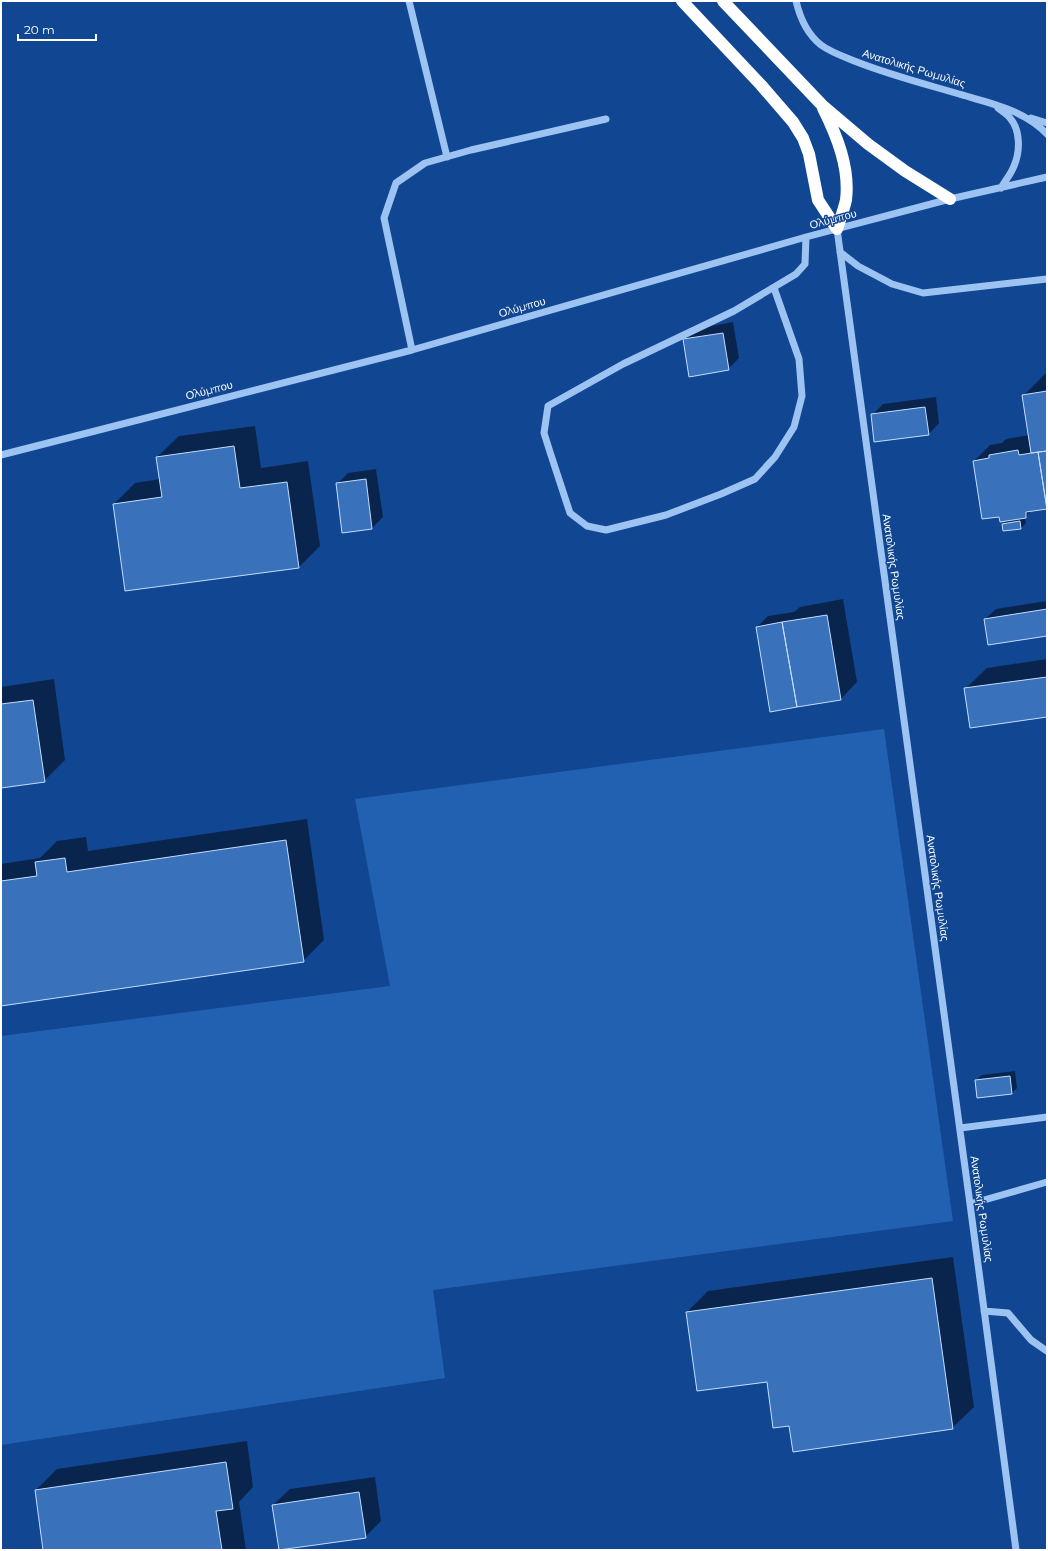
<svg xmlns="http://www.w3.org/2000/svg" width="1048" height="1551" font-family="Montserrat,sans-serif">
<rect width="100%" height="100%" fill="#114792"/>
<path fill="#2261b2" d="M884,729L953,1221L433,1290L445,1378L1,1445V1036L390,986L355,799Z"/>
<path fill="#0007" d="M733,322L739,358L728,369L684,340L695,329Z
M1047,373V508L1032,510L1025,517L1026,523L1021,528L1003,524L1008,520L974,461L990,445L1002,443L1006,439L1030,435L1024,395L1045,374Z
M936,397L939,423L929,434L872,415L883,404Z
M255,426L261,468L308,461L320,546L299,567L114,504L135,483L160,479L157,457L179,436Z
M376,469L383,517L372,528L343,532L337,484L348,473Z
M843,599L857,682L841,699L798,706L757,627L768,616L794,612L800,607Z
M1047,601V635L985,619L996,609Z
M1047,659V716L965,689L987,668Z
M54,679L65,760L44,781L1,787V687Z
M307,819L324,940L303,961L1,1005V864L40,858L57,841L86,837L88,851Z
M1015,1071L1017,1088L1012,1093L976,1080L982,1075Z
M953,1257L974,1407L952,1428L768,1380L687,1312L708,1291Z
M247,1441L253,1487L239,1502L246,1550H44L36,1490L57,1469Z
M375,1477L381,1521L365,1537L273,1505L290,1489Z"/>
<path fill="#3971bb" stroke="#c4ddfd" d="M723,333L729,370L689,377L683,339Z
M1047,391V451L1031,453L1022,395Z
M925,407L929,435L874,442L871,414Z
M234,446L240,488L287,482L299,568L125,591L113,504L162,497L156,457Z
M1018,450L1019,455L1038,452L1047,509L1026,512V518L1000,522L999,517L982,519L973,461L989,458V455Z
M1047,451V509L1038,452Z
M366,479L372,529L342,533L336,483Z
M1020,521L1021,529L1003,531L1002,524Z
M1047,609V636L988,645L984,619Z
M827,615L841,700L797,707L782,622Z
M782,622L797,707L770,712L756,627Z
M1047,677V717L970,728L964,688Z
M33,700L45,782L1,788V704Z
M286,840L304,962L1,1006V881L37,876L35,862L65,858L67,872Z
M1010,1076L1012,1094L977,1098L975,1080Z
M932,1278L953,1429L793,1452L789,1426L773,1428L767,1382L697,1391L686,1312Z
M226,1462L233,1509L216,1511L222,1550H43L35,1490Z
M359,1492L366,1538L279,1550L272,1505Z"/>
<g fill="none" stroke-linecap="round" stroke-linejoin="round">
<path stroke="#9dc3f3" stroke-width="7" d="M409,1L447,157
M796,1C800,18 807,34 821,45C832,53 845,57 857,62C890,75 925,84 959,94C990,103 1024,110 1047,134
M998,108C1002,111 1007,114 1010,118C1021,131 1020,152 1014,166C1011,174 1005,181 1001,188
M1031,118L1047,123
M837,229L970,1204L1016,1550
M840,252L858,266L892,284L923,293L1047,279
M774,288L799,359L802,396L794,427L775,457L755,479L721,494L666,515L606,530L587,526L570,513L550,452L544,433L548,406L623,364L734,311L796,274L805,264L806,237
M412,350L384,218L396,183L425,163L471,150L606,119
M1,455L412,350L806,237L950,199L1047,177
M960,1128L1047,1117
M970,1204L1047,1182
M984,1311L1008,1313L1031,1340L1047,1351"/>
<path stroke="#fff" stroke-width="12" d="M682,1L761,85L793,122L803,138L809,154L818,200L837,229
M723,1L822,105L868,144L905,171L950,199
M823,108C837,136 850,168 846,200C844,209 840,220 837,229"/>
</g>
<g text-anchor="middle" stroke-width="3" stroke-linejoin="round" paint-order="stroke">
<g font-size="11" fill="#fff" stroke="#114792">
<text transform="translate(914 68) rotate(17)" y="4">Ανατολικής Ρωμυλίας</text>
<text transform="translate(833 219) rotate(-15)" y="4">Ολύμπου</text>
<text transform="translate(522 307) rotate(-16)" y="4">Ολύμπου</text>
<text transform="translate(209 390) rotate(-14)" y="4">Ολύμπου</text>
<text transform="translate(894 567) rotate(82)" y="4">Ανατολικής Ρωμυλίας</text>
<text transform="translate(938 888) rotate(82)" y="4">Ανατολικής Ρωμυλίας</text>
<text transform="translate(982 1209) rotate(82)" y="4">Ανατολικής Ρωμυλίας</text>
</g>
</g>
<rect width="1048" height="1551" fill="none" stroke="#ffffff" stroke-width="4"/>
<path d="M18 34v6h78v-6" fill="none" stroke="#ffffff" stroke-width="2"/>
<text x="24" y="34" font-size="12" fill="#ffffff" stroke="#114792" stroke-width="3" paint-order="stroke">20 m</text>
</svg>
